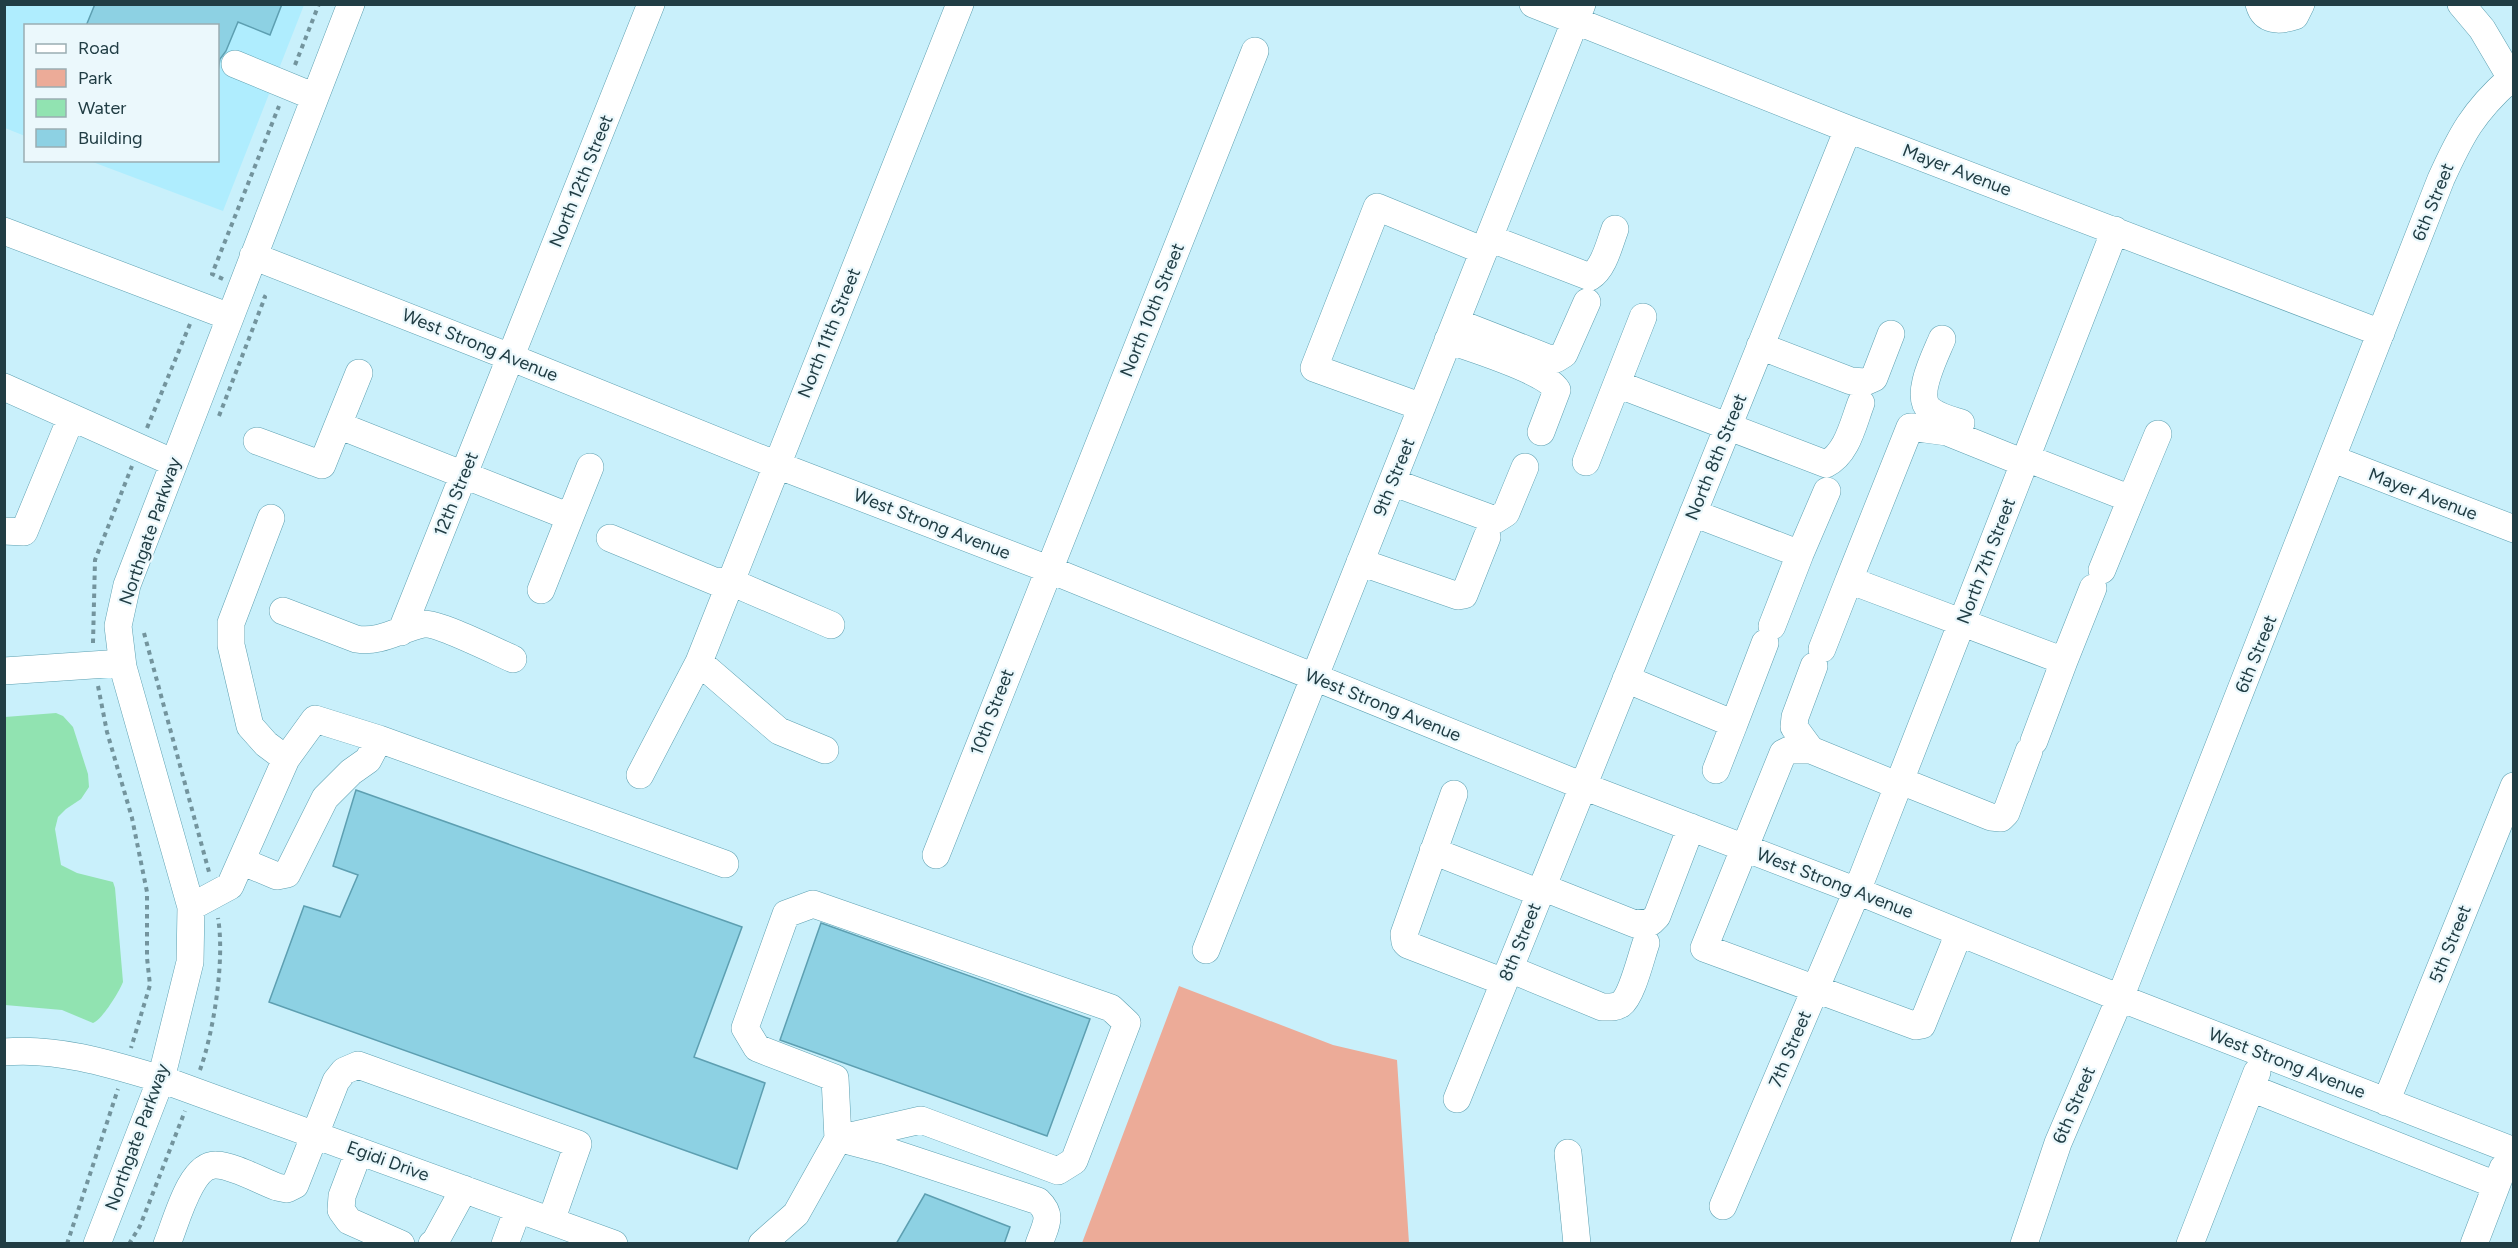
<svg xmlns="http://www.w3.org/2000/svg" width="2518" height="1248" font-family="Figtree,sans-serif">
<rect width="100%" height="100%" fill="#c9f0fb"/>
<path fill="#afedfe" d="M4,5H304L223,211L90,161L218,160V26H26L25,136L5,128Z"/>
<path fill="#ecab98" d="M1179,986L1333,1045L1397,1060L1409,1243H1082Z"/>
<path fill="#91e3b1" d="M56,713L63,716L73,727L88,774L89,787L81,799L66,809L58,817L55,829L61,865L77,873L113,882L115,888L123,982C119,992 102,1020 93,1023L62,1010L5,1005V717Z"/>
<path fill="#8dd1e3" stroke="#5d9fb1" stroke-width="1.5" d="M95,4H282L270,35L238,22L226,51L220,59L218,71V26H86Z
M356,790L742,927L694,1057L765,1083L737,1169L269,1002L304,906L340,917L358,875L333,866Z
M821,923L1090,1019L1047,1136L780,1040Z
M925,1194L1010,1227L1004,1244H896Z"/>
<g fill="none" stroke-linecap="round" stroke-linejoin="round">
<g stroke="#5da0b1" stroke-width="28">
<path id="minor" d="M1533,4L1848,129L2381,333
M2259,4C2264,22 2280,21 2295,16L2301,4
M2461,4L2482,29L2514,83
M235,64L315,97
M4,231L230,317
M1489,238L1590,277C1604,268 1609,245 1615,229
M253,256L510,357L777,465L1048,569L1583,786L1857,891L2120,998L2514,1151
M1456,322L1548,358L1556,359L1564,354L1587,302
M1942,339C1935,356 1914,396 1930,410C1939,417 1951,420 1961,423
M1448,340C1472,349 1545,370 1557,390L1541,432
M1760,346L1851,381L1865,382L1874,378L1891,334
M1617,384L1826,464C1847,454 1853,424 1861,403
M4,387L174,463
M1422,407L1314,368L1377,207L1484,251
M338,425L359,373
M257,441L322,465L338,425L570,517L590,467
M2026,458L2131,499L2102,570
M2333,459L2514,529
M1586,462L1643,317
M2024,463L1947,432L1910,427L1849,580L2064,661L2034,741
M1392,482L1495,520L1506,513L1525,467
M2131,499L2158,434
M1693,513L1800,554L1827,491
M271,518L231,623V645L250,726L266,744L286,759
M4,531L24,532L71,418
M610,538L714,581L731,582L831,625
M1360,562L1458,596L1464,595L1487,537
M541,590L570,517
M283,611L356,639C382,643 399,629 423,624C437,622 497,652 513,659
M1772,626L1800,554
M401,632L651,4
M1822,649L1849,580
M2064,661L2093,588
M699,662L779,731L825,750
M4,671L122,663
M1626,679L1734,724L1716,770
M1734,724L1765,643
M1811,750L1794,727L1795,717L1814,666
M640,775L699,662L960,4
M1901,781L1991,817L2001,818L2006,813L2029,751
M1899,786L1811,750H1789L1783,753L1704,948L1916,1026L1922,1025L1959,933
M1454,794L1404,934L1405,942L1408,945L1504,982
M1433,851L1540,893
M936,855L1255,51
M241,861L277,876L287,874L325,798L351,772L368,760L379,739
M1542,887L1635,924L1651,922L1657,916L1691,827
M813,904L1111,1008L1127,1023L1074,1161L1058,1171L921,1120L838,1139L835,1078L757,1048L745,1028L786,914Z
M191,907L230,886L286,759L315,719L379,739L725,864
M1206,950L1582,4
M1510,969L1602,1007C1609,1007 1615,1008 1621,1004C1632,996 1641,957 1646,943
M4,1052C57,1047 111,1064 161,1079L614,1244
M2251,1088L2496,1185
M1457,1099L1848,129
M2386,1102L2514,786
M845,1140L887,1151L1038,1201C1054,1216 1045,1226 1039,1244
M359,1151L342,1196L341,1210L349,1221L401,1244
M1568,1153L1577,1244
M1723,1206L1857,891L2115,230
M97,1244L161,1079L190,962L191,907L123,667L118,626L127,585L351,4
M167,1244C176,1223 190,1164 216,1165C232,1165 261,1181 277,1187L287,1189L295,1185L336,1081L344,1071L358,1065L578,1144L551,1221
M432,1244L435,1242L464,1189
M505,1244L518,1209
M762,1244L796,1214L838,1139
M2024,1244L2058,1143L2120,998L2441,179C2461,135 2473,112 2510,79
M2190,1244L2257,1072
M2474,1244L2503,1168"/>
</g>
<path stroke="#73949d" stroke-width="4" stroke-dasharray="4.5 4.5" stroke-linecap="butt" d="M295,65L319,4
M223,279L212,274L279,106
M219,416L265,297L263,296
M147,428L190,324
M144,633L209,872
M93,643L95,560L132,466
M98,686L107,732L132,818L147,892V958L150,985L131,1048
M200,1070C214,1031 225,959 218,918
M67,1244L118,1089
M129,1244L140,1226L185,1111"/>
<use href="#minor" stroke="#fff" stroke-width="27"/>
</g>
<g text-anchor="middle" stroke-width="4.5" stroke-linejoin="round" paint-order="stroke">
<g font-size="18" fill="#213d44" stroke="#ebf8fc">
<text transform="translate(1957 170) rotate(21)" y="6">Mayer Avenue</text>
<text transform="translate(581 181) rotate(-68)" y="6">North 12th Street</text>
<text transform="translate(2433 202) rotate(-68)" y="6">6th Street</text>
<text transform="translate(1152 310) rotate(-68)" y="6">North 10th Street</text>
<text transform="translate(829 333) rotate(-68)" y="6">North 11th Street</text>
<text transform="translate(480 345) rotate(22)" y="6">West Strong Avenue</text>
<text transform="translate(1716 457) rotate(-68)" y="6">North 8th Street</text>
<text transform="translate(1394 477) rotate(-68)" y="6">9th Street</text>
<text transform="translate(456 494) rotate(-68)" y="6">12th Street</text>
<text transform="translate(2423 494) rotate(21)" y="6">Mayer Avenue</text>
<text transform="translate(932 524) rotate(21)" y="6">West Strong Avenue</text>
<text transform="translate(150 531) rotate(-71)" y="6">Northgate Parkway</text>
<text transform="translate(1986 561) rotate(-69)" y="6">North 7th Street</text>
<text transform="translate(2256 654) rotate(-68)" y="6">6th Street</text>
<text transform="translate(1383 705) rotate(22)" y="6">West Strong Avenue</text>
<text transform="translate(992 712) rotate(-69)" y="6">10th Street</text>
<text transform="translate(1835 883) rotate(21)" y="6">West Strong Avenue</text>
<text transform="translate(1520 942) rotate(-68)" y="6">8th Street</text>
<text transform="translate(2450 944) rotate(-68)" y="6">5th Street</text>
<text transform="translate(1790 1049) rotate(-67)" y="6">7th Street</text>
<text transform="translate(2287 1063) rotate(21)" y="6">West Strong Avenue</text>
<text transform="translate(2074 1105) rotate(-67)" y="6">6th Street</text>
<text transform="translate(137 1137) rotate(-70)" y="6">Northgate Parkway</text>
<text transform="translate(388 1161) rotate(20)" y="6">Egidi Drive</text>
</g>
</g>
<rect width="2518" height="1248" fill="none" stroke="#213d44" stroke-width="12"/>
<rect x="24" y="24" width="195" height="138" fill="#ebf8fc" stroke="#9aadb2" stroke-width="1.5"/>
<rect x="36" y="44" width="30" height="9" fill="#ffffff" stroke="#9aadb2" stroke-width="1.5"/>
<text x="78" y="54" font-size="18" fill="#213d44">Road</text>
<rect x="36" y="69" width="30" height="18" fill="#ecab98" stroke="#9aadb2" stroke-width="1.5"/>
<text x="78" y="84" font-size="18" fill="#213d44">Park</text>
<rect x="36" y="99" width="30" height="18" fill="#91e3b1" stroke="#9aadb2" stroke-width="1.5"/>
<text x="78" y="114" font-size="18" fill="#213d44">Water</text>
<rect x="36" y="129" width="30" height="18" fill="#8dd1e3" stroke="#9aadb2" stroke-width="1.5"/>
<text x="78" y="144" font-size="18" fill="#213d44">Building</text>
</svg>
